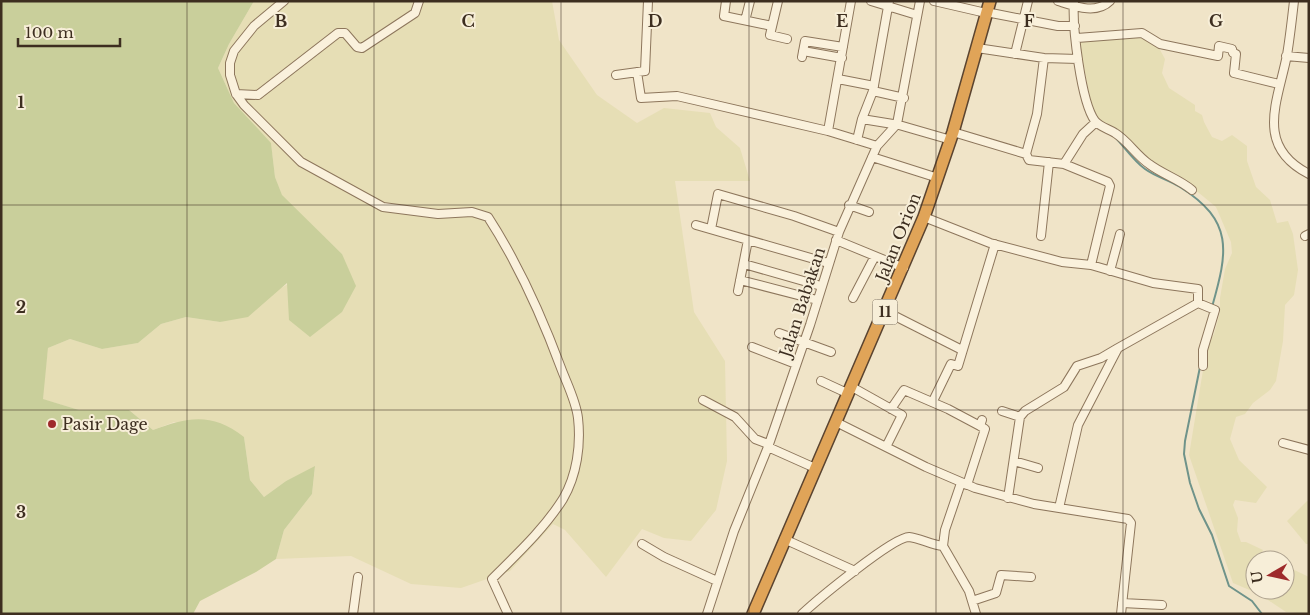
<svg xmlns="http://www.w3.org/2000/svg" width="1310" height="615" font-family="'Libre Baskerville',serif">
<rect width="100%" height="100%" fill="#f0e4c8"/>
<path fill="#e6deb5" d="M254,1H552L559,40L597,95L637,123L664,108L710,113L716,127L740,148L750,181H675L694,312L725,361L727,461L716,510L691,541L664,538L642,529L606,577L565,530L553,524L510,571L461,588L411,584L351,556L276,559L284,530L312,494L315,467L286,481L264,497L250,480L244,437L174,422L153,430L129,410H79L42,399L48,348L70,339L102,349L138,343L161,324L186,317L220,322L342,254L282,196L275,177L271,144L234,103L218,68L229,44Z
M1140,34L1148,37L1159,48L1165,59L1162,73L1169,88L1195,105V111L1202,115L1204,122L1212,137L1222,141L1232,135L1247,146V161L1256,187L1270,200L1277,223L1288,221L1293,234L1298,270L1294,295L1285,305L1283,341L1276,381L1270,390L1253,403L1245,414L1236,417L1230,439L1239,460L1267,487L1256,503L1235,500L1233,505L1238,518L1237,531L1241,542H1246L1263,550L1260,556L1264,560H1255V590H1285L1286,566L1309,577V614L1286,612L1259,594L1233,583L1189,455L1207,346L1214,334L1220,312V298L1225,269L1232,253L1231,242L1216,207L1193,188L1150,163L1100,122L1091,104L1079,41Z
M1307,501L1309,502V544H1306L1287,521Z"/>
<path fill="#c9cf9b" d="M1,1H254L229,44L218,68L234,103L271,143L275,177L282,195L342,254L356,286L342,312L310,337L289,320L287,283L248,317L220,322L186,317L161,324L138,343L102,349L70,339L48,348L43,399L79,410H129L153,430C188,417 212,412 244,437L250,480L264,497L286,481L315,466L312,494L284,530L276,559L256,572L200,601L193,614H1Z"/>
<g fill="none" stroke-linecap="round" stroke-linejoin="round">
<path stroke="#6f938a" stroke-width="2" d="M1116,138C1126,149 1134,161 1145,169C1156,177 1169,180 1180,187C1234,221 1228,251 1212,307
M1200,367L1185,441L1184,454L1190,483L1199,509L1212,535L1229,586L1252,601L1262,614"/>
<g stroke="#8d765c" stroke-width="10">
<path id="minor" d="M284,1L254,26L234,51L230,63V75L236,94L244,105L301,162L383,207L438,214L472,212L488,217C519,265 541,314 561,368C567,384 576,401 578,418C581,445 577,475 563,499C544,529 517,554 492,579L508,614
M726,1L724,16L772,26
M778,1L770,35L787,39
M871,1L917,15
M934,1L986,13
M1058,1C1074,6 1096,15 1110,1
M1074,1C1072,26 1081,102 1095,121C1100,127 1109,129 1115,133C1128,141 1136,155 1149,164C1162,174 1179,179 1192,190
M1294,1C1292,19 1290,37 1287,55C1278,101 1254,146 1309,174
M986,12L1058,26H1075
M746,17L750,1
M1077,38L1142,33L1160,44L1218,56L1219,46L1232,49L1233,53L1236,54L1234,73L1279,84
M977,48L1044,58L1078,59
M803,51L842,58
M1015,54L1028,1
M1286,56L1309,58
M802,57L805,41L843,47
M637,72L641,98L677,96L828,131L877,146
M616,75L645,71L648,1
M838,79L874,86
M873,91L904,98
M236,94L258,95L338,33H345L357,47L362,48L415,13L419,1
M862,119L899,125L951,140
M828,131L851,1
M953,132L1026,154L1029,160L1064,164L1108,182L1110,186L1091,265
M857,140L862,119L873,91L889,1
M1026,154L1037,114L1044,58
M872,157L938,178
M1064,164L1083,134L1096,122
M849,205L869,212
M924,217L990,243L1062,262L1091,265L1153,283L1198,289V303
M696,225L828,263
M711,229L718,194L794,216L839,232
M1041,236L1049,162
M1305,236L1309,234
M836,240L904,268
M744,264L821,286
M1110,271L1120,234
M740,280L817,300
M738,291L748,240
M853,298L875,256
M1198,303L1215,310L1203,350V366
M885,311L962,350
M779,333L831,352
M752,347L796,364
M821,381L849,394
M852,387L902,415L887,445
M703,400L735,417L755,439L768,444
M933,401L951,364L958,366L995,244
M891,409L904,390L948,409L980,426
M1002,411L1020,417
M836,422L926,467L975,488L1034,504L1128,519L1131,523L1121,614
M1283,443L1309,450
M768,447L815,468
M1014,461L1038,468
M961,483L945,530L943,546L969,591L976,614
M967,485L985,429L980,426L982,420
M1008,498L1020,417L1025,411L1064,387L1077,366L1101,358L1118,348
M1059,508L1078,425L1118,348L1198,303
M784,539L855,571
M642,544L664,557L717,581
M972,601L996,593L1001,575L1031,577
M1122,603L1162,605
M353,614L358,577
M707,614L734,531L768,447L810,325L839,232L877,146L897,124L920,1
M802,614C817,600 893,537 909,537C920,538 931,545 943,546"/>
</g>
<g stroke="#5b4430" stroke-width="14">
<path id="highway" d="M753,614L924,217L953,132L990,1"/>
</g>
<use href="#minor" stroke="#faf1dc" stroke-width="8"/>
<use href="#highway" stroke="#e0a458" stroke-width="11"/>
</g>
<path fill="none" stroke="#3d2e20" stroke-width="1" stroke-opacity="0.55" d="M187,1V614M374,1V614M561,1V614M749,1V614M936,1V614M1123,1V614M1,205H1309M1,410H1309"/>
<circle fill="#9e2a2b" stroke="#f7eed8" stroke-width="2" cx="52" cy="424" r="5"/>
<g text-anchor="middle" stroke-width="4" stroke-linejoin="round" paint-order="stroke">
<rect fill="#f7eed8" stroke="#756857" stroke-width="1" x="872.5" y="299.5" width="25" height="25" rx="4"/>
<g font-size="15" font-weight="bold" fill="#3d2e20">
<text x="885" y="317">11</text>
</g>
<g font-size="16" fill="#3d2e20" stroke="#f7eed8">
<text transform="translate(898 237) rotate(-68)" y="6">Jalan Orion</text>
<text transform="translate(802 302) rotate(-72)" y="6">Jalan Babakan</text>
</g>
<g font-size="16" fill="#3d2e20" stroke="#f7eed8" text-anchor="start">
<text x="62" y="430">Pasir Dage</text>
</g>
</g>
<g font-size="16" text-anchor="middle" font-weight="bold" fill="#3d2e20" stroke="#f7eed8" stroke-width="4" stroke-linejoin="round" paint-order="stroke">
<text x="281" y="27">B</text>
<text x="468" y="27">C</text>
<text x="655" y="27">D</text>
<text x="842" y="27">E</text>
<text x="1029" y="27">F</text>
<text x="1216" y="27">G</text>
<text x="21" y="108">1</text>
<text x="21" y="313">2</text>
<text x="21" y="518">3</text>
</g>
<rect width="1310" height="615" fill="none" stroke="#3d2e20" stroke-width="5"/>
<g transform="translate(1270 575) rotate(261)"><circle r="24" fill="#f7eed8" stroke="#ada18e"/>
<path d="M0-4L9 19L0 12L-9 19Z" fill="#9e2a2b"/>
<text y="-8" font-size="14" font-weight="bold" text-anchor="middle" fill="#3d2e20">U</text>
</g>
<path d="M18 38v8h102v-8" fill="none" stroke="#3d2e20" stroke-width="2.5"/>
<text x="25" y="38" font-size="15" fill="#3d2e20" stroke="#f7eed8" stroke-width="4" paint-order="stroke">100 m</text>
</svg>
